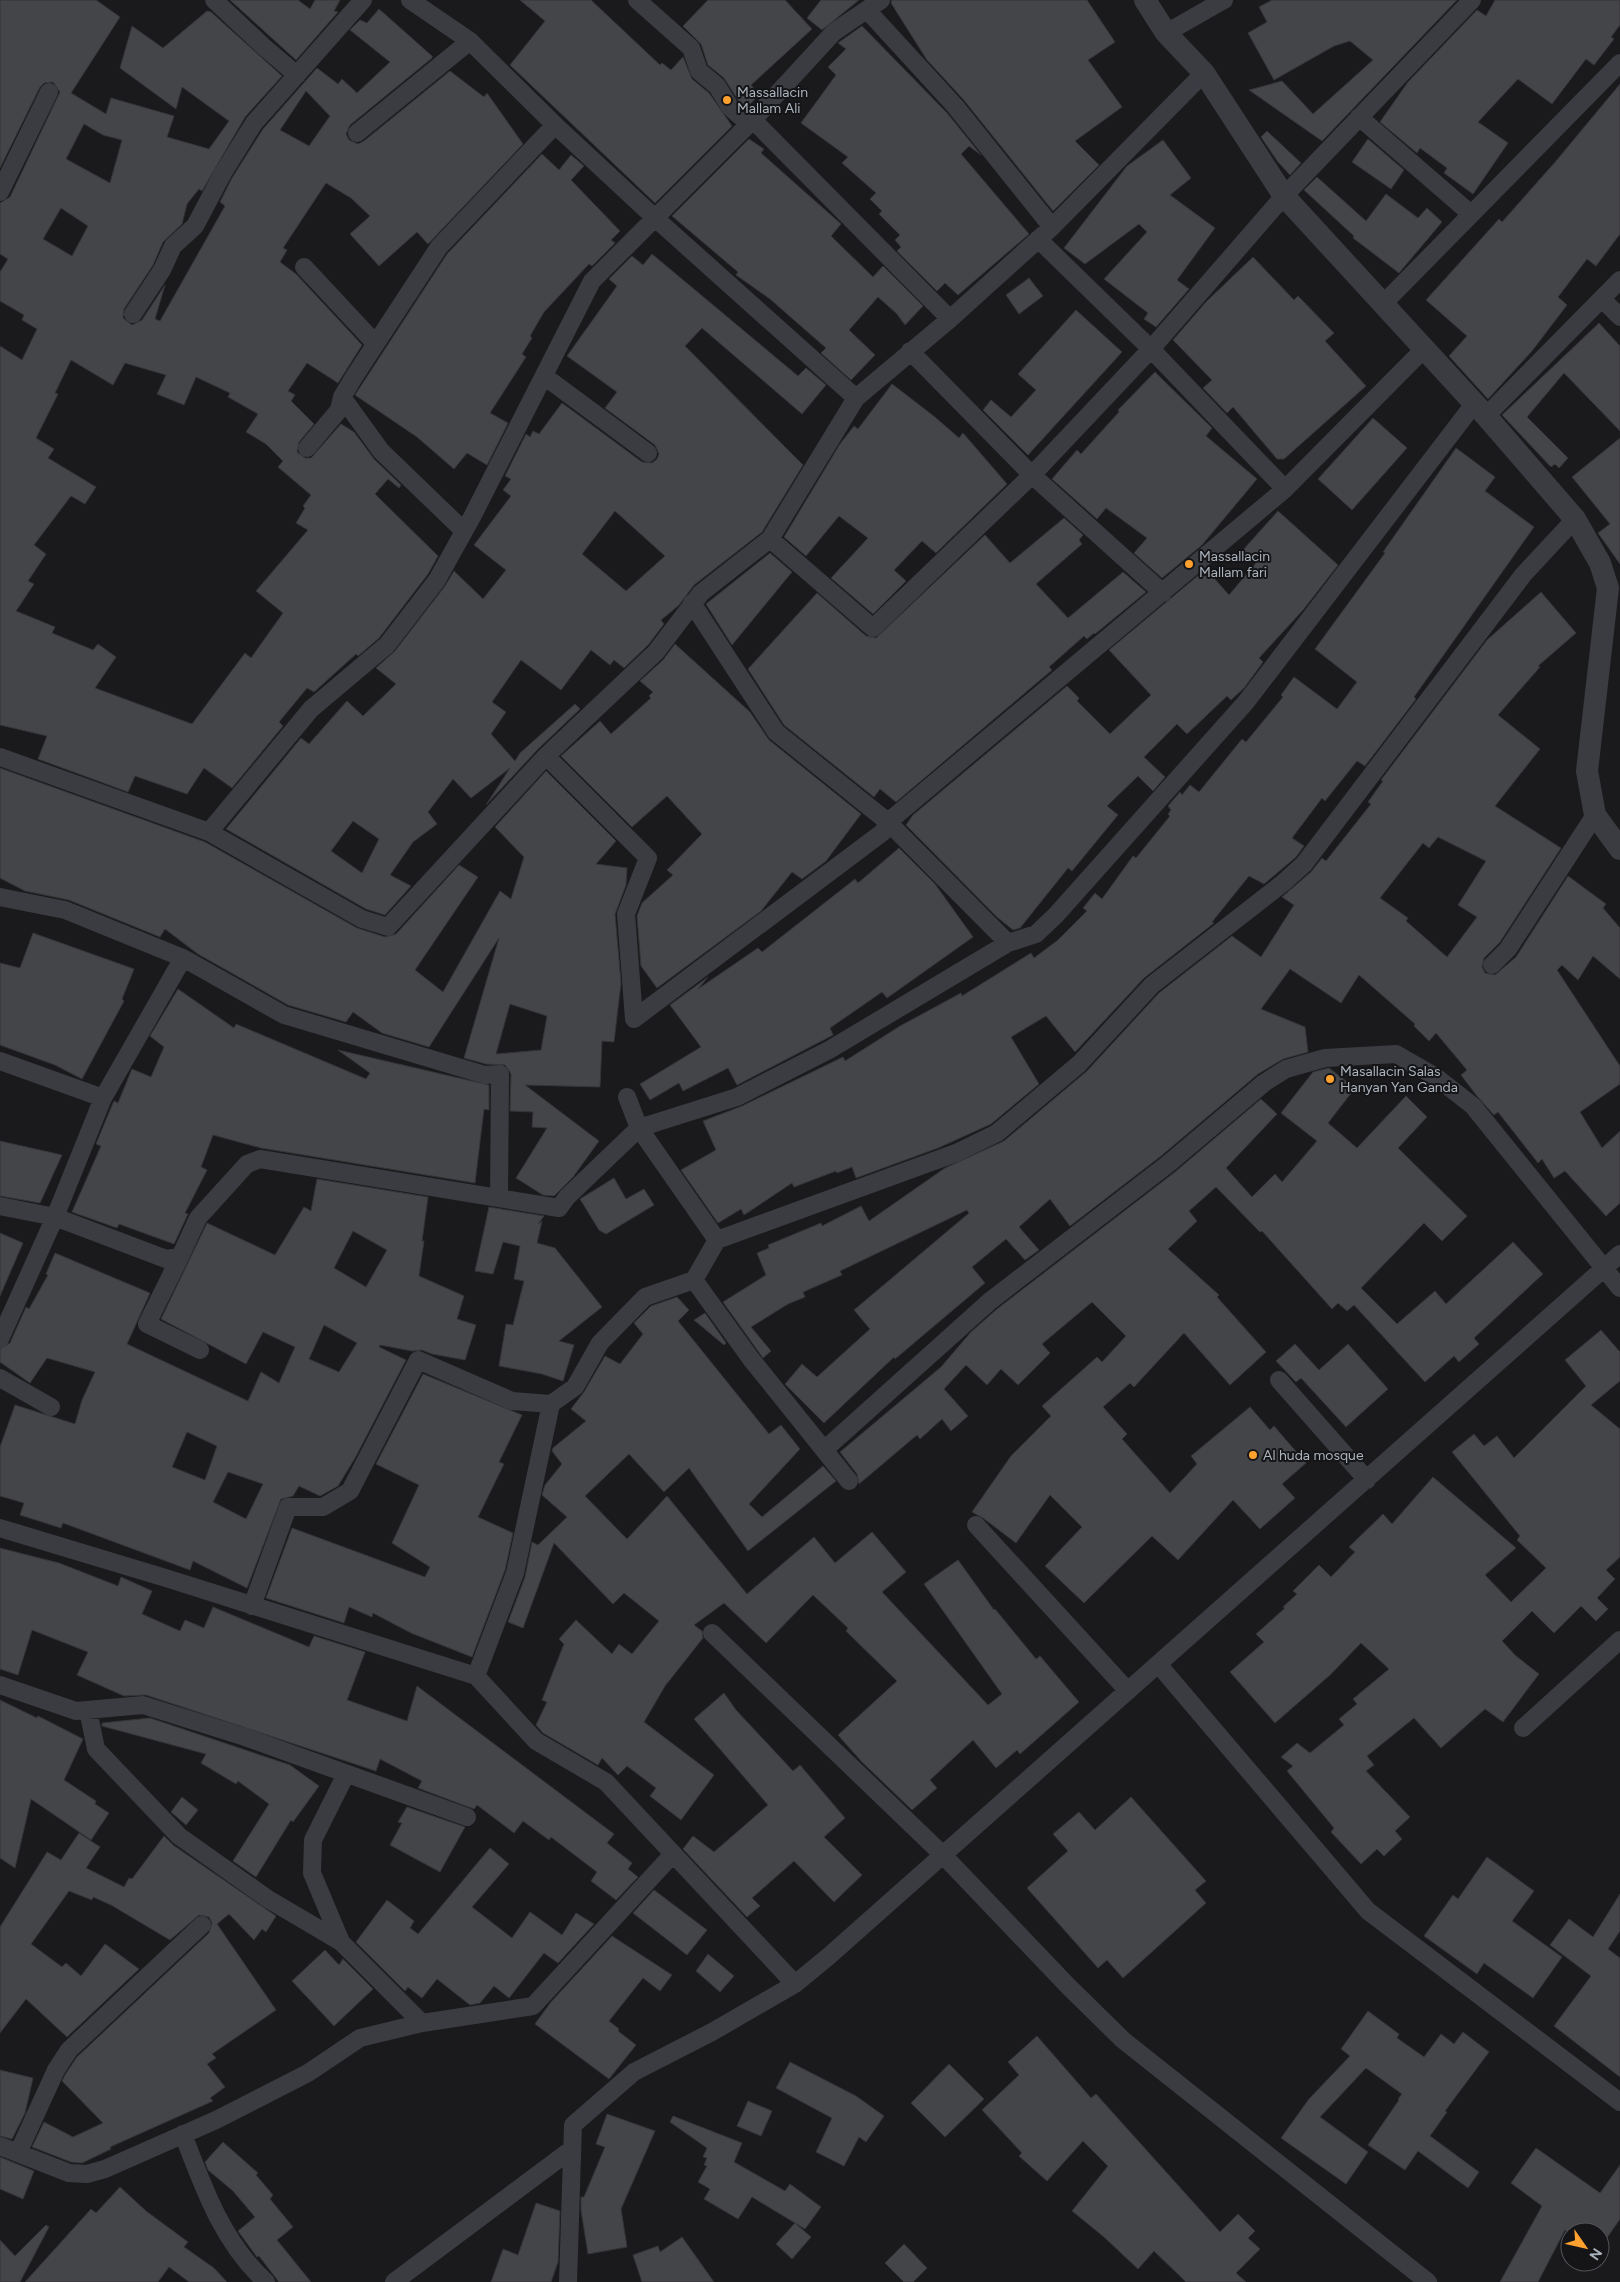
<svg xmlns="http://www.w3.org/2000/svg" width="1620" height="2282" font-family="Figtree,sans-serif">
<rect width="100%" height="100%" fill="#1a1a1c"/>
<path fill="#444549" stroke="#343439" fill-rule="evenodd" d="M0,0H96L120,17L71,93L106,114L111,98L174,116L167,137L209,149L229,121L182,87L176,109L120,68L132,26L163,48L207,11L211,12L282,76L245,117L202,191L199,189L187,204L182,224L163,242L153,265L124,309L123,318L132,325L142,320L165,285L155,319L160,321L225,206L220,202L232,178L263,129L317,68L338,84L342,79L357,93L390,62L350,30L360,20L367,23L379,9L432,56V58L350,125L346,134L349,140L358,144L364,141L450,71L484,97L487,93L523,144L428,244L417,232L379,266L350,234L370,216L351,198L326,183L283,248L287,250L280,262L296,274L362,345L338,383L307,363L288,391L295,395L291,401L314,424L299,442L297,452L305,458H311L341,424L354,432L374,459L401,485L399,488L388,479L375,494L438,556L428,574L379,638L358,656L356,654L314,692L307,688L279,722L283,726L232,788L204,768L187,794L135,776L128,792L38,759L47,736L0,725V346L22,360L37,329L22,320L24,315L0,301V272L8,259L0,254V203L10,197L60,92L53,82L44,83L40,87L0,168ZM306,91L330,116L309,146L280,130ZM84,124L103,135L122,140L110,183L66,159ZM61,208L88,226L72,256L43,239ZM71,360L113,385L125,363L166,375L157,394L184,405L196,377L230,393L228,397L258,414L246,432L266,444L283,461L278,467L311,495L303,506L305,508L296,523L308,530L256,591L283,613L251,658L245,653L192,724L95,688L116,657L98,644L93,650L52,633L55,627L16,611L34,584L28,581L46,554L34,545L71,496L85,504L96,487L48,458L54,449L36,438L58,394L55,393Z
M230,0H298L310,9L315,0H340L334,11L338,12L296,60Z
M520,0H591L660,65L662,63L671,70L683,57L692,79L709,93L732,126L655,203L510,65L545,21Z
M708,0H785L812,29L751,85L759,95L747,107L738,100L724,78L708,65L701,44L683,26Z
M821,0H859L822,30L807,18Z
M892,0H1087L1115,42L1088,60L1122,107L1075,141L1099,165L1053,211L963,99L927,60L891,3Z
M1272,0H1457L1322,141L1249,90L1282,81L1313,114L1373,60L1350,41L1334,46L1274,80L1248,33L1267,22L1259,7Z
M1495,0H1620V25L1611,37L1614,39L1594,65L1586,59L1552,104L1518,79L1478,122L1508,143L1473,194L1444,173L1447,168L1420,148L1417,153L1380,122L1408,82L1477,10L1486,16Z
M862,26L947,113L981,155L969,146L961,154L1029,234L958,295L945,283L937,291L897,251L901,247L895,240L900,235L879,214L882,211L870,199L876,193L842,163L848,157L801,123L836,75L828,67L846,49L838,43Z
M1620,84V234L1596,266L1587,259L1558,297L1567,305L1532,351L1488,399L1449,356L1467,336L1426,300L1499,219L1502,222L1556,161Z
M1267,131L1301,163L1290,175L1278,162L1261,137Z
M749,139L764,149L761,153L841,224L831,236L873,277L883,266L923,306L905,325L897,314L878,297L849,330L875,355L851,380L821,353L826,348L770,299L736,275L738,272L672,216Z
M1368,139L1404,170L1391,189L1352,162Z
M1163,140L1191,178L1170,195L1215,228L1177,280L1189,289L1156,327L1144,319L1148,313L1104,279L1147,232L1139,224L1085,264L1064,248L1127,166Z
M542,154L559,170L571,155L584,166L571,180L620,231L611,240L615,243L592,266L589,264L544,312L530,336L532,338L522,354L526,357L490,413L508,423L487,465L467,453L454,469L417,437L355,395L447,254Z
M1317,177L1366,221L1386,194L1418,218L1427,208L1442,222L1399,273L1353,238L1354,236L1304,190Z
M652,254L798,376L806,368L826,385L802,414L702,328L685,346L803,465L762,532L694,585L679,605L661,620L664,624L648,645L624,668L614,660L610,665L591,650L561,690L521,660L492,702L506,712L491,734L515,761L520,753L575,704L580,709L538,749L486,805L510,768L471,798L453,779L428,812L437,824L413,842L390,875L411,886L385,915L366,909L226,829L301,738L309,744L347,701L363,716L396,684L376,668L395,651L445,586L454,571L483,599L506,570L474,545L511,496L503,490L511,479L505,476L526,434L530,437L533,431L539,434L562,403L642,462L652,463L657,459L659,454L655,445L605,408L617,392L567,356L617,286L609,279L632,256L643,265ZM615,511L665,556L626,591L582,554ZM353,821L379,839L362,873L331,851Z
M1253,257L1294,300L1298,296L1334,333L1325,341L1366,386L1284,459H1277L1233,407L1227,413L1203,388L1212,380L1173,340L1206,302Z
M1029,278L1043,296L1019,314L1006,295Z
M1076,310L1122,352L1028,455L983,410L991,400L1011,417L1036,390L1018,374Z
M1599,323L1620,346V431L1564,373L1527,417L1568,458L1559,468L1555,464L1551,467L1502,415Z
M1155,372L1212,428L1206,436L1257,479L1202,545L1162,578L1134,553L1147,538L1106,508L1097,519L1052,479L1077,450L1081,454L1119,412L1118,410Z
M892,384L935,417L959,438L963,433L1007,484L936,553L922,541L894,570L906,581L873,614L831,578L868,538L839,516L806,556L784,537L840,444L854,426L858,429Z
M1373,418L1407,448L1352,510L1318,479Z
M1620,438V564L1598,533L1610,524L1572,477Z
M1456,448L1495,477L1485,491L1534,527L1414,697L1416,699L1365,766L1357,761L1325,801L1322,798L1292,838L1304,846L1296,857L1264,884L1249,876L1212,922L1214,923L1144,978L1075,1052L1046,1016L1011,1037L1039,1084L991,1124L938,1148L856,1178L852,1167L837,1173L836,1171L794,1187L792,1183L744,1215L741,1209L718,1223L681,1170L716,1150L703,1121L742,1106L843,1057L845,1061L900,1026L961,993L962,996L1031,953L1034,958L1058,940L1087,911L1083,908L1095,893L1102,899L1133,856L1136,858L1170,816L1168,814L1171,810L1168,806L1180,792L1182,795L1190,785L1199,792L1242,739L1246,742L1283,697L1281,695L1294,677L1337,709L1357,682L1315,649L1385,553L1383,552Z
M1278,511L1338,565L1303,610L1259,658L1263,662L1244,688L1231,700L1227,696L1187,734L1177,724L1144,757L1165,777L1153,791L1138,776L1107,806L1118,815L1072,871L1068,868L1020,928L1013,930L997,917L906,825L913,815L1067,686L1079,698L1077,701L1110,734L1151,695L1109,650L1206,569L1229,595L1256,563L1242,551Z
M1064,518L1083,535L1079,540L1082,544L1036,584L1068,618L1123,572L1146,592L1095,634L1094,633L1087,639L1084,636L1049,667L1052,670L896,802L880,789L874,797L784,725L748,669L817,593L866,636L876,638L985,535L1010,563Z
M770,553L792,572L732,645L706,604Z
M1541,592L1576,633L1538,666L1540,667L1498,715L1540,749L1495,806L1561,848L1500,942L1484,958L1482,967L1485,973L1495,975L1516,957L1568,876L1606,904L1603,908L1620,928V979L1593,956L1578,980L1562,965L1557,970L1620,1066V1084L1580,1112L1602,1148L1620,1131V1203L1606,1216L1565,1171L1554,1178L1542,1159L1538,1163L1498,1112L1494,1115L1477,1096L1461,1075L1467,1070L1436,1033L1429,1041L1414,1026L1415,1024L1359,975L1341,1003L1290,969L1261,1009L1305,1027L1308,1052L1283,1059L1258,1074L1161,1156L1070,1226L1050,1199L1019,1227L1039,1250L1025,1260L1006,1239L972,1267L985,1283L895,1359L894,1357L824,1423L785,1384L802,1364L817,1377L870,1329L854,1310L969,1213L967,1210L840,1271L842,1275L803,1292L805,1297L788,1304L751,1327L771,1351L763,1358L723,1302L766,1275L757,1253L769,1248L768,1245L821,1223L822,1226L861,1206L869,1221L945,1168L1004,1141L1087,1071L1159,993L1232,936L1261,957L1294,905L1282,897L1311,872L1322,858L1326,861L1371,804L1368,802L1383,781L1381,780L1487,640ZM1438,837L1486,861L1458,905L1477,917L1447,957L1406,921L1408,918L1380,898L1423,843L1429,848Z
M675,644L750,712L769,740L861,814L826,861L802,879L792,872L761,911L657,988L641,966L637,916L642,903L673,875L667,870L702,834L667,796L632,827L561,756L600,721L611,734L651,698L649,696L653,692L640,681L663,660Z
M0,768L205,842L357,928L385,937L396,934L459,865L478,877L415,970L443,992L500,891L511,899L524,857L495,827L546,771L616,841L596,864L627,868L626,885L615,914L621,983L614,1042L602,1041L600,1087L525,1085L599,1141L573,1177L554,1196L543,1195L516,1178L547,1128L532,1127L533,1112L510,1111L511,1074L505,1065L486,1064L464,1058L499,938L429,1047L382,1033L353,1012L346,1022L288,1005L198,954L165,929L160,937L69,900L25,891L0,878ZM510,1004L547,1016L541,1050L496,1054Z
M899,848L935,884L973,937L887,998L882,992L830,1028L833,1035L737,1085L728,1068L683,1091L679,1083L650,1100L640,1084L701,1047L670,1005L708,977L698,989L758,948L762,952L855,879L858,883Z
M33,933L134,969L122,999L124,1001L82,1079L55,1065L0,1045V963L20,968Z
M178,989L234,1028L236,1024L366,1079L370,1073L338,1050L489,1085V1110L484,1109L475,1183L261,1148L213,1135L201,1167L207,1170L185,1213L188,1214L174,1244L119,1224L117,1228L72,1212L101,1146L96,1144L113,1103L114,1101L118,1103L132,1069L151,1077L164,1047L150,1036Z
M1329,1068L1355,1088L1328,1123L1357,1148L1406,1096L1427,1117L1398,1148L1467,1216L1442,1241L1424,1223L1361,1288L1397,1324L1435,1291L1446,1304L1513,1242L1543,1274L1474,1338L1479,1344L1459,1362L1454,1356L1425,1382L1354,1305L1347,1311L1338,1303L1332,1309L1262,1231L1260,1232L1216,1187L1189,1211L1197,1221L1168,1249L1219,1295L1217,1297L1266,1352L1230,1385L1184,1333L1134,1387L1130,1383L1103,1407L1127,1434L1122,1439L1170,1493L1197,1464L1191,1456L1250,1407L1270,1430L1274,1426L1306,1463L1282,1484L1295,1498L1260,1529L1233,1500L1178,1560L1152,1536L1084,1603L1045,1566L1082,1527L1050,1495L1016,1543L983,1518L972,1512L1011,1456L1051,1416L1042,1406L1097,1357L1102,1362L1126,1336L1092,1302L1042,1344L1050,1353L1018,1385L1001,1369L987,1385L966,1365L944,1389L968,1416L951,1431L942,1419L920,1439L917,1435L859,1484L857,1474L840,1452L941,1367L971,1332L997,1309L1175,1172L1261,1099L1277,1114L1226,1168L1252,1197L1275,1174L1282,1182L1317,1141L1281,1113L1313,1072Z
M0,1141L62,1155L40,1203L0,1196Z
M614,1178L626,1199L644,1189L654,1205L606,1234L599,1230L580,1199Z
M317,1179L428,1197L422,1241H424L419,1276L464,1296L457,1319L476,1325L465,1360L432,1354L422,1350L412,1351L380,1345L379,1347L406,1360L355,1458L338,1486L320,1496L299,1486L293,1496L281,1499L247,1588L193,1561L190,1570L63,1523L61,1528L20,1515L24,1503L0,1496V1447L15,1405L75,1424L82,1400L95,1372L47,1358L30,1383L0,1362V1349L10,1343L26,1307L29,1309L48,1275L46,1274L55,1253L150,1293L127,1344L248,1401L261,1372L279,1383L295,1347L263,1332L246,1364L161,1319L207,1223L275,1255L304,1207L311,1211ZM353,1231L387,1250L366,1287L334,1268ZM324,1325L357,1343L339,1372L309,1359ZM187,1432L217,1446L205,1480L172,1467ZM228,1472L263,1484L246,1519L213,1502Z
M489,1207L544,1216L538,1224L542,1221L537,1243L555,1248L602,1307L559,1341L574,1345L563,1381L542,1374L499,1366L506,1324L513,1325L524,1281L514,1279L520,1246L503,1242L493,1274L475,1271Z
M0,1233L23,1243L0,1296Z
M677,1297L689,1310L678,1321L769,1434L781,1425L800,1449L749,1504L762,1517L823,1466L836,1481L748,1551L689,1468L664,1492L629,1454L585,1496L627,1539L667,1496L747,1594L814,1537L835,1563L872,1532L906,1572L882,1592L988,1705L1002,1694L924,1584L958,1560L994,1610L995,1609L1036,1659L1040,1656L1079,1702L1020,1754L1017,1750L996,1768L973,1740L930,1780L937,1788L912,1810L862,1762L838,1735L897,1681L846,1631L848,1628L813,1595L766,1643L724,1603L694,1625L702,1631L703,1638L665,1686L644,1722L714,1775L681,1820L650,1796L656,1788L627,1766L618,1775L602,1758L598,1765L543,1733L536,1725L547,1702L542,1700L564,1644L559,1639L576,1620L612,1654L619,1644L632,1654L659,1621L624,1593L613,1604L554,1543L523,1628L508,1622L525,1577L532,1542L538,1545L567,1517L542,1495L545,1485L562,1464L552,1451L553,1448L586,1421L571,1409L584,1392L605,1356L620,1364L643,1334L634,1323L651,1306Z
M705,1313L726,1343L724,1345L694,1320Z
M1601,1330L1620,1352V1381L1591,1405L1620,1429V1557L1606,1570L1615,1579L1597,1598L1608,1609L1596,1621L1581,1606L1554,1633L1532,1611L1502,1641L1516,1656L1539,1674L1503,1722L1485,1709L1441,1748L1414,1718L1367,1756L1374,1765L1366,1771L1410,1817L1395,1831L1402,1839L1384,1856L1377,1849L1361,1864L1331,1832L1334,1828L1287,1771L1293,1766L1281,1757L1297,1743L1310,1753L1344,1725L1339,1719L1357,1704L1353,1699L1389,1669L1361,1643L1330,1675L1275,1723L1230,1672L1264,1642L1256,1634L1285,1608L1283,1607L1297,1594L1293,1591L1319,1565L1331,1577L1355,1552L1349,1547L1383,1514L1392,1524L1433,1477L1516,1548L1485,1575L1511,1602L1546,1568L1517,1540L1520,1536L1452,1452L1474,1434L1484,1446L1497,1436L1514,1458L1586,1386L1565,1360Z
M1295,1344L1319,1370L1348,1344L1388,1389L1346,1427L1301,1378L1296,1382L1276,1361Z
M423,1374L522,1415L499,1462L504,1464L478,1517L513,1533L505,1570L472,1657L411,1633L373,1613L372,1617L349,1607L344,1623L266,1598L292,1528L425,1577L430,1567L392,1543L419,1485L376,1464Z
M0,1548L59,1563L118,1586L121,1577L152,1591L142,1614L180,1631L185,1620L204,1628L213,1607L309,1647L314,1636L365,1652L347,1700L407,1721L417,1686L614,1834L607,1843L632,1863L628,1869L638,1877L616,1900L591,1881L597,1872L551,1837L549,1840L523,1821L514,1833L477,1805L474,1809L418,1788L422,1781L380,1759L376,1771L146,1695L124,1696L77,1675L88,1652L32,1630L18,1675L0,1669Z
M724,1693L736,1710L793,1771L800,1765L845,1818L824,1837L862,1875L834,1902L794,1861L752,1898L760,1906L747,1917L683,1849L693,1836L714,1852L768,1805L694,1719Z
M0,1700L37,1718L38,1716L83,1739L64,1780L96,1801L95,1804L109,1813L91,1840L31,1799L15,1868L0,1858Z
M150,1718L290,1765L319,1786L293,1822L291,1820L256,1877L233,1861L269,1804L238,1781L236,1784L201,1763L206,1754L102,1726V1723Z
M182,1797L198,1810L186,1825L171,1812Z
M1131,1797L1206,1881L1195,1890L1206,1903L1123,1978L1107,1960L1098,1968L1027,1888L1068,1851L1053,1834L1079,1812L1095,1830Z
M407,1807L465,1827L440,1872L390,1845L402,1823L398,1822Z
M79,1833L100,1847L86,1868L124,1887L129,1878L132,1879L164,1836L173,1845L276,1916L266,1932L262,1929L254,1940L229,1914L217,1924L276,2010L212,2054L216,2058L207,2064L225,2087L210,2098L213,2101L110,2147L111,2149L82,2163L71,2162L32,2147L44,2122L73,2137L103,2123L62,2081L65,2075L77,2057L209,1933L212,1923L209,1917L199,1915L170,1940L111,1905L93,1897L92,1900L69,1891L31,1944L62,1967L66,1963L81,1976L105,1944L139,1969L67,2037L26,1999L0,2033V1927L47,1852L61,1860Z
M490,1848L509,1864L472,1907L512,1938L530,1912L562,1935L576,1913L594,1924L558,1963L544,1953L509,1998L494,1986L480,2003L470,2005L437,1979L422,1998L408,1987L405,1991L356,1942L387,1900L414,1921L410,1928L418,1934Z
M1487,1857L1534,1891L1512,1921L1562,1957L1533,1998L1484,1963L1477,1974L1424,1936L1453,1895L1458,1899Z
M654,1890L707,1930L687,1955L633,1913Z
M1620,1894V1931L1608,1949L1620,1958V2077L1554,2026L1591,1976L1550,1945L1569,1919L1593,1937Z
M612,1936L672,1975L660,1991L643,1978L609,2021L619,2029L618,2031L636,2045L609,2079L535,2024L551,2002Z
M325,1950L339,1965L343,1959L373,1989L334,2026L292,1981Z
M708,1954L734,1976L720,1992L696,1971Z
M1368,2011L1399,2034L1397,2038L1424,2057L1441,2034L1454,2044L1463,2032L1489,2052L1445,2111L1447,2112L1430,2136L1479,2172L1468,2188L1418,2151L1405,2170L1368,2145L1399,2100L1398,2099L1402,2094L1366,2068L1320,2117L1368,2152L1346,2184L1281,2138L1309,2099L1350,2056L1341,2049Z
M1037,2036L1091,2098L1096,2094L1220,2232L1238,2214L1255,2231L1248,2238L1260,2249L1236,2273L1246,2282H1186L1154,2251L1138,2269L1104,2237L1072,2211L1108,2166L1083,2141L1047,2181L1019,2156L1022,2153L982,2110L1019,2075L1008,2062Z
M790,2062L856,2096L884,2116L866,2142L859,2137L844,2166L816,2152L832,2118L776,2088Z
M949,2064L984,2099L945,2137L911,2103Z
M0,2070L33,2078L25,2113L12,2139L0,2136Z
M748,2101L772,2111L761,2136L737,2126Z
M607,2114L655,2131L621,2209L627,2247L588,2254L581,2210V2197H584L605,2147L596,2144Z
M673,2116L742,2143L734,2162L785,2191L790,2184L821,2207L805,2229L795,2223L811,2237L792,2259L776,2244L795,2223L752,2197L738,2219L704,2199L710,2189L698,2182L707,2166L704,2165L707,2158L703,2157L707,2148L670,2122Z
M223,2142L258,2173L256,2175L273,2195L270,2199L293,2227L277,2240L311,2282H279L259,2256L257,2257L238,2231L255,2217L233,2191L208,2170L205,2162Z
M1536,2148L1600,2193L1620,2165V2219L1600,2248V2232L1570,2233L1565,2230L1538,2282H1500L1542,2206L1511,2183Z
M0,2157L34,2171L23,2199L0,2189Z
M120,2187L146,2211L188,2242L184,2247L214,2268L227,2282H189L169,2267L158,2282H25L91,2209L96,2213Z
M536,2203L560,2211L558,2262L551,2282H491L503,2249L518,2255Z
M46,2225L49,2227L20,2282H0V2240L15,2256Z
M682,2237L714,2282H642L633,2255L658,2246L660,2252Z
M904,2244L927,2268L913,2282H904L885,2263Z"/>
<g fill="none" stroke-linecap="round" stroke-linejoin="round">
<path stroke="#3a3c42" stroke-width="18" d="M214,0L264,47L297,75
M410,0L470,41L555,125L654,217L856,398
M637,0L691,48L699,71L717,86L730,107L740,116L753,120L950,319
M867,10L955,106L1052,227
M1166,33L1224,0
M1359,117L1471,214
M357,133L470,41
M0,192L49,92
M1038,239L1151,349L1285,489
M304,267L375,343
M1602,299L1620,317
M1383,304L1620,63
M133,314L162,270L173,246L195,226L223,173L254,123L363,0
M910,351L1032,475L1163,593
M544,376L648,453
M342,397L381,451L464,531
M1486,416L1620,280
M307,448L339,410L342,397L354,377L439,247L555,125
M770,539L873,628L1032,475L1151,349L1284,196L1472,0
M692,603L776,732L888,822L1008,943
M546,756L648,858L626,914L634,1019
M0,757L209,832L362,919L388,927L546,756L656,652L701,593L770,539L856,398L950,319L1052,227L1204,73
M209,832L311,709L387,645L437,580L472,517L592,281L753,120L834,32L881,0
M0,897L65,910L183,958L284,1015L485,1075L500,1074L499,1198
M1492,965L1508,949L1595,815
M634,1019L883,832L888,822L1285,489L1424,349
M0,1061L103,1098
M627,1097L639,1128L717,1240L694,1280L751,1359L849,1481
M0,1206L55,1217L166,1259L180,1257L198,1218L247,1164L260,1159L559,1208L567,1197L639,1128L737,1097L829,1050L1008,943L1036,934L1056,915L1246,702L1474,404
M717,1240L956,1153L997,1133L1079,1064L1152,985L1283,883L1304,864L1523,575L1575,519
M180,1257L147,1324L200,1350
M0,1339L55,1217L103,1098L183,958
M0,1378L51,1407
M1279,1380L1367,1480
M824,1450L990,1301L1168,1164L1264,1083L1286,1069L1325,1058L1396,1054L1436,1077L1473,1106L1620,1288
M976,1525L1128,1691
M0,1528L169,1579L476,1676L536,1741L606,1782L795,1984
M252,1606L288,1507H323L350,1491L418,1360L512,1401L551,1404L575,1387L600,1343L645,1297L694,1280
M712,1633L943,1855L1068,1986L1123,2040L1428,2282
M1158,1664L1368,1911L1620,2102
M476,1676L515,1573L551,1404
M0,1685L76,1711L143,1705L245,1737L467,1817
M88,1710L96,1749L179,1836L268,1899L341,1942L422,2023
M1523,1728L1620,1640
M341,1942L312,1873L313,1840L346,1774
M183,2134C203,2187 223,2243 266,2282
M0,2146L69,2173L87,2174L105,2169L216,2120L308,2073L360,2038L422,2023L533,2006L673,1854
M18,2153L56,2070L69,2050L202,1925
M394,2282L572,2149
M568,2282L573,2125L634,2072L712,2032L795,1984L829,1956L1620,1254"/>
<path stroke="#3a3c42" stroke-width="22" d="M1145,0L1166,33L1204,73L1284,196L1486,416L1575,519L1600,563L1608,588L1587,771L1595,815L1620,849"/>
</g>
<g fill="#ffa12f" stroke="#151517" stroke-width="2">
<circle cx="727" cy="100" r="5"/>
<circle cx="1189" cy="564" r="5"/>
<circle cx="1330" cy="1079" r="5"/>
<circle cx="1253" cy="1455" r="5"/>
</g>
<g text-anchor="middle" stroke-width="4" stroke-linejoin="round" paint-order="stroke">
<g font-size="14" fill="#abb3bd" stroke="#151517" text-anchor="start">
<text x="737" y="97">Massallacin<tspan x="737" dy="16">Mallam Ali</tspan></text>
<text x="1199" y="561">Massallacin<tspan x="1199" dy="16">Mallam fari</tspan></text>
<text x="1340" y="1076">Masallacin Salas<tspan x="1340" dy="16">Hanyan Yan Ganda</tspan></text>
<text x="1263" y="1460">Al huda mosque</text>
</g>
</g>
<g transform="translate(1585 2247) rotate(124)"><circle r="24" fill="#151517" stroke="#515459"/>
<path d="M0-4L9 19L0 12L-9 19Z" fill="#ffa12f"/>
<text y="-8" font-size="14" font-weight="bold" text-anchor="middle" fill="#abb3bd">N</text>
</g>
</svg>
